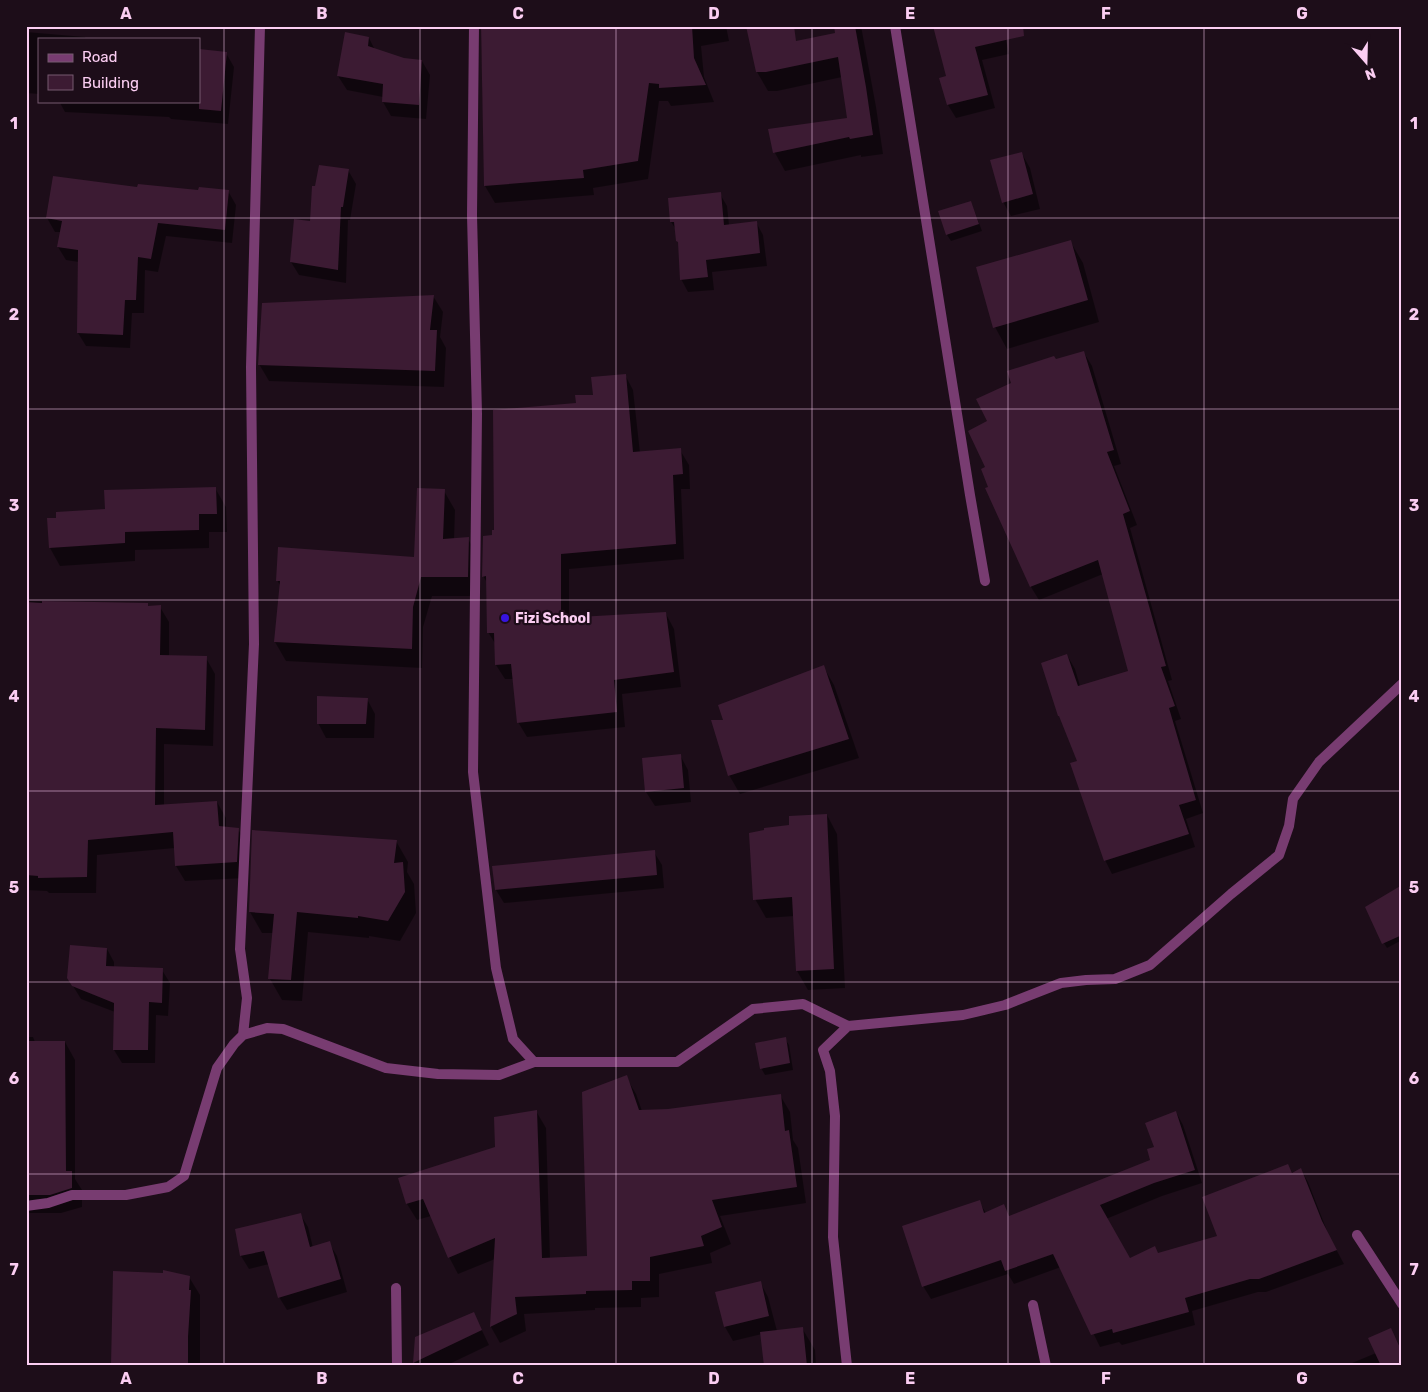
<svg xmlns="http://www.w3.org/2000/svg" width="1428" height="1392" font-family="Rubik,sans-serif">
<rect width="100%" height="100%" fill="#1d0d19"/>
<path fill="#0007" d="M481,26H726L729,41L701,46L704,77L714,102L671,106L668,101H659L648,179L593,188L594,195L495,203L485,186Z
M835,26H861L876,107L883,154L861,157V155L785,171L775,153L770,130L848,119L842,77L777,91H768L757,72L836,34Z
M938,26H1003L1009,54L982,60L995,108L956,118L948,105L947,77Z
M26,32L85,37L86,39H39V94L26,93Z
M369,38L375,50L403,59L422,61L430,75L426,119L391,116L383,102V97L347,90L338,76Z
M199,51L226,53L234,67L228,124L171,119L169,117L65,112L59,101H199Z
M1022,154L1030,168L1040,209L1011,216L1003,202Z
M348,170L356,184L350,220H348L346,283L299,275L291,262L311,222L316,187Z
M139,189L228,191L236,205L232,243L166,236L158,272L145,270L144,313H132L130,348L86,346L78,333L79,262L66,260L58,247L61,232H55L47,218Z
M720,194L727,206L729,225L756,222L763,235L767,266L712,272L714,290L688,292L681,279L679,244L677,231L671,222Z
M971,202L982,231L951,241L947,235Z
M1070,241L1083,263L1099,322L1007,349L995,327Z
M433,296L443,312L440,337L446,348L444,387L269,381L259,364Z
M1084,353L1092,366L1121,464L1114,466L1137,525L1130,528L1172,680L1168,681L1181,719L1175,721L1203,813L1186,819L1195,847L1112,874L1105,860L1078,762L1067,655L1075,669L1080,686L1130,672L1103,574L1039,600L1031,587L990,488L987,468L988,422L1013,383L1055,361Z
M625,375L633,390L640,453L680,450L689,465L690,489H681L684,559L569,569V619L666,614L674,629L681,687L622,694L625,727L527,737L518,722L514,679H505L496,665V645L488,632V584L483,576L493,537L577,404L594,396Z
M215,488L226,507L227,532H209V548L135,550V561L60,566L50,548L106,511Z
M444,491L455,510L454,540L468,539L479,558V596H432L423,627L422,668L286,661L275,642L281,587L277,580L415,558Z
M26,601L147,604L149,607H160L169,622V656L206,658L215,674L213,746L164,744V806L217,802L226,818V828L238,829L247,845L246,878L185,881L176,866L175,848L97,855L96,893H49L47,891L26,890Z
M823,666L834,685L859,758L740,794L729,775L725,721Z
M367,699L375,714L374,738H326L318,723Z
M680,755L688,770L691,802L655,806L646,792L643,759Z
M827,815L837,834L845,988L808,990L797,971L794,916L766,918L755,899Z
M396,841L408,862L407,872L414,884L416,913L400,941L369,936V938L308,932L302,1001L282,1000L270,979L273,933H262L250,912Z
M654,852L662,865L664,888L504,903L496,890L494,867Z
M1402,895V940L1387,948L1379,935Z
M107,949L114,962V967L162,970L170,983L168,1016L156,1015L155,1063H122L114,1050L115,1012L81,999L68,978Z
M26,1037H33L35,1042H65L75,1060V1179L82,1190V1207L61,1213H26Z
M785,1039L789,1045L793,1070L765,1075L761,1068Z
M626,1077L636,1094L642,1111L668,1110L780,1095L790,1112L793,1140L798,1148L806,1203L720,1216L731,1244L710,1253L712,1263L659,1274V1297L641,1298V1307L595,1308V1310L524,1314L526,1331L500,1343L491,1327L495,1259L458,1274L449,1257L431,1216L417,1220L407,1204L399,1179L496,1148L536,1111L546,1128L550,1259L588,1257Z
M1176,1112L1183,1125L1202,1183L1162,1196L1106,1219L1130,1259L1159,1254L1219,1236L1288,1166L1293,1174L1301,1170L1308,1182L1329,1236L1344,1264L1266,1292H1258L1192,1311L1195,1325L1122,1345L1119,1342L1100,1347L1061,1267L1014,1284L1008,1274L931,1299L923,1286L979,1202L986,1213L1003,1205L1010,1217L1152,1160L1156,1148Z
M300,1214L308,1227L313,1248L329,1243L337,1256L347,1292L287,1310L279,1297L269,1264L249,1269L241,1256L236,1230Z
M189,1277L200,1295V1366H112Z
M760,1282L768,1297L777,1331L802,1328L815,1350L816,1366H765L762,1334L733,1341L725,1327Z
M474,1314L489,1345L445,1366H416L414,1362Z
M1390,1329L1402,1350V1366H1345L1376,1353Z"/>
<path fill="#3c1b33" d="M481,26H692L694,58L706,85L659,88V84L649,83L638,161L583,170L584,178L484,186Z
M746,26H794L796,41L835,33L834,26H855L866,87L873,135L850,139L849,137L773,153L768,129L847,118L838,57L766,72H756Z
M933,26H1023L1024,36L975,47L988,95L947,105L939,78L946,76Z
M345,32L369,37L368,46L404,58L422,60L419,105L382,102L383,84L337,76Z
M199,49L227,52L221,111L199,109Z
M1022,152L1033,194L1002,203L990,160Z
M319,165L349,169L343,207H341L338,270L290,262L294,219L310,221L312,186H315Z
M53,176L137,187L138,184L198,190L199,187L229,190L225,230L158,223L151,259L138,257L136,300H125L123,335L77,333L78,250L57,247L62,221L46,218Z
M721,192L724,225L757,221L760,253L706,260L708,277L680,280L678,242L676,241L674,222H670L668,198Z
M971,201L979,224L946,235L938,211Z
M1071,240L1088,300L993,328L976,267Z
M434,295L430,330H437L435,371L258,365L262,303Z
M1084,351L1114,450L1107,452L1130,511L1123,514L1166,666L1161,667L1175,706L1169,708L1196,800L1179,805L1189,834L1104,861L1070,763L1077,761L1059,716H1058L1041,663L1067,654L1078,686L1128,671L1098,560L1030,587L985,488L988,487L981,469L985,467L968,431L987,421L976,399L1011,383L1007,371L1054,356L1056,359Z
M626,374L633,452L681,448L683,474L673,475L676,544L561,554V618L666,612L674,672L614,680L617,712L517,723L511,664L495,665L494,633H487L486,576L482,577L483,536L492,535V530H494L493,410L576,403L575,395H593L591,377Z
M216,487L217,514H199V530L125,532V543L49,548L47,518H56V512L105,509L104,490Z
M417,488L445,489L443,539L469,537L468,577H421L413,607L412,649L274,642L280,581H276L278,547L414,557Z
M42,601L148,603V606L161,605L160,655L207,656L205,730L156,728L155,805L217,801L219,826L239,828L237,862L175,866L173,832L88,840L87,877L38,878V876L26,875V602L42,603Z
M824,665L849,739L728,776L711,720H723L718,705Z
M317,696L368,698L366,724H317Z
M681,754L684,788L645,792L642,758Z
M827,814L834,969L796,971L792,897L753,900L749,833L764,830V828L789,825V816Z
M252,830L397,840L394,863L403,862L405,892L388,921L358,916V918L297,912L291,980L268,979L274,914L249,912Z
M655,850L657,875L495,890L492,866Z
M1402,885V935L1382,944L1365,907Z
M70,945L107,948L106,966L163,968L162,1003L149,1002L148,1050H113L114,1003L72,986L67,978Z
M786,1037L790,1063L760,1069L755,1043Z
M26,1041H65L66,1171H72V1188L50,1195H26Z
M627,1075L639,1110L668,1109L781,1094L785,1131L789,1130L797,1187L712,1200L722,1227L701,1236L704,1246L650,1257V1281H632V1290L586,1291V1294L515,1297L517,1314L490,1327L495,1238L448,1258L423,1199L406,1204L398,1178L495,1147L494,1117L537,1110L542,1258L587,1256L582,1092Z
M1176,1111L1195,1170L1154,1183L1100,1205L1130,1258L1155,1246L1158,1253L1217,1236L1202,1197L1288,1164L1292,1173L1301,1168L1322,1221L1337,1250L1259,1279H1250L1185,1298L1189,1312L1113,1333L1112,1329L1091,1335L1053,1254L1005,1271L1001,1260L922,1287L902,1226L980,1200L984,1213L1004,1204L1009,1216L1150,1160L1147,1149L1154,1147L1145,1123Z
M301,1213L310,1247L330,1241L341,1279L278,1298L264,1251L240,1256L235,1229Z
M163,1270L190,1276L189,1290H191L188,1337V1366H111L113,1271L163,1273Z
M761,1281L769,1316L724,1327L715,1292Z
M474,1312L482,1330L413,1363L415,1337Z
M803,1327L807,1366H764L760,1332Z
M1391,1328L1402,1352V1366H1381L1368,1338Z"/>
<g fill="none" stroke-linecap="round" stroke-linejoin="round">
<path stroke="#783c71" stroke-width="10" d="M474,26L472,215L477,414L473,772L496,968L513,1039L534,1062H677L753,1009L803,1004L848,1026L823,1050L830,1071L835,1116L833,1237L847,1366
M895,26L970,495L985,581
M848,1026L963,1015L1005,1005L1061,983L1086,980L1115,979L1150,965L1231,894L1279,855L1289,826L1293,799L1319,762L1402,684
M243,1035L267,1028L283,1029L386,1068L438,1074L499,1075L534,1062
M26,1206L48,1203L72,1195H126L168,1187L184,1176L217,1068L234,1044L243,1035L247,998L240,949L254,644L251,367L260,26
M1357,1235L1402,1304
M396,1288L397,1366
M1033,1305L1046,1366"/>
</g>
<path fill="none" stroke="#fbcdf2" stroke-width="1" stroke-opacity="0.55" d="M224,26V1366M420,26V1366M616,26V1366M812,26V1366M1008,26V1366M1204,26V1366M26,218H1402M26,409H1402M26,600H1402M26,791H1402M26,982H1402M26,1174H1402"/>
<circle fill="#3714e0" stroke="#1d0d19" stroke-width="2" cx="505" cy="618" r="5"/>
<g text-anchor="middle" stroke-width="4.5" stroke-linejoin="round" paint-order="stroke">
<g font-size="14" font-weight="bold" fill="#fbcdf2" stroke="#1d0d19" text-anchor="start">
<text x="515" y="623">Fizi School</text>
</g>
</g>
<rect width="1428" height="1392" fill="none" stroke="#1d0d19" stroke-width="55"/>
<rect x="38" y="38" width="162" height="65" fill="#1d0d19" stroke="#765a70"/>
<rect x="48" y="54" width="25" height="8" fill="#783c71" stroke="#765a70"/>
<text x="82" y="62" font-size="15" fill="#fbcdf2">Road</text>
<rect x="48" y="75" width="25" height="15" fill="#3c1b33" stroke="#765a70"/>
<text x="82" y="88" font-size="15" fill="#fbcdf2">Building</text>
<g transform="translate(1366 62) rotate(160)" stroke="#1d0d19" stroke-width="4" paint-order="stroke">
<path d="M0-4L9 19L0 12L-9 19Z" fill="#fbcdf2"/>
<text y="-8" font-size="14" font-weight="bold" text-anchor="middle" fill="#fbcdf2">N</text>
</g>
<rect x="28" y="28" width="1372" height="1336" fill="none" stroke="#fbcdf2" stroke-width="2"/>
<g font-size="16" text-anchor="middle" font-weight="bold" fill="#fbcdf2">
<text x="126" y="19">A</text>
<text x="322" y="19">B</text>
<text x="518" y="19">C</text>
<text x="714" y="19">D</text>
<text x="910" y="19">E</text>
<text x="1106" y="19">F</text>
<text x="1302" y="19">G</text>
<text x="14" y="129">1</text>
<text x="1414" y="129">1</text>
<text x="14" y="320">2</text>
<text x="1414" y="320">2</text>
<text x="14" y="511">3</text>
<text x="1414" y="511">3</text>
<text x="14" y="702">4</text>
<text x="1414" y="702">4</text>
<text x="14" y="893">5</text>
<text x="1414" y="893">5</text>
<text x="14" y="1084">6</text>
<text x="1414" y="1084">6</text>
<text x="14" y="1275">7</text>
<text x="1414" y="1275">7</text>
<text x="126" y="1384">A</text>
<text x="322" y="1384">B</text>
<text x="518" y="1384">C</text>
<text x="714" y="1384">D</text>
<text x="910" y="1384">E</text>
<text x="1106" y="1384">F</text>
<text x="1302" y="1384">G</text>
</g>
</svg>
